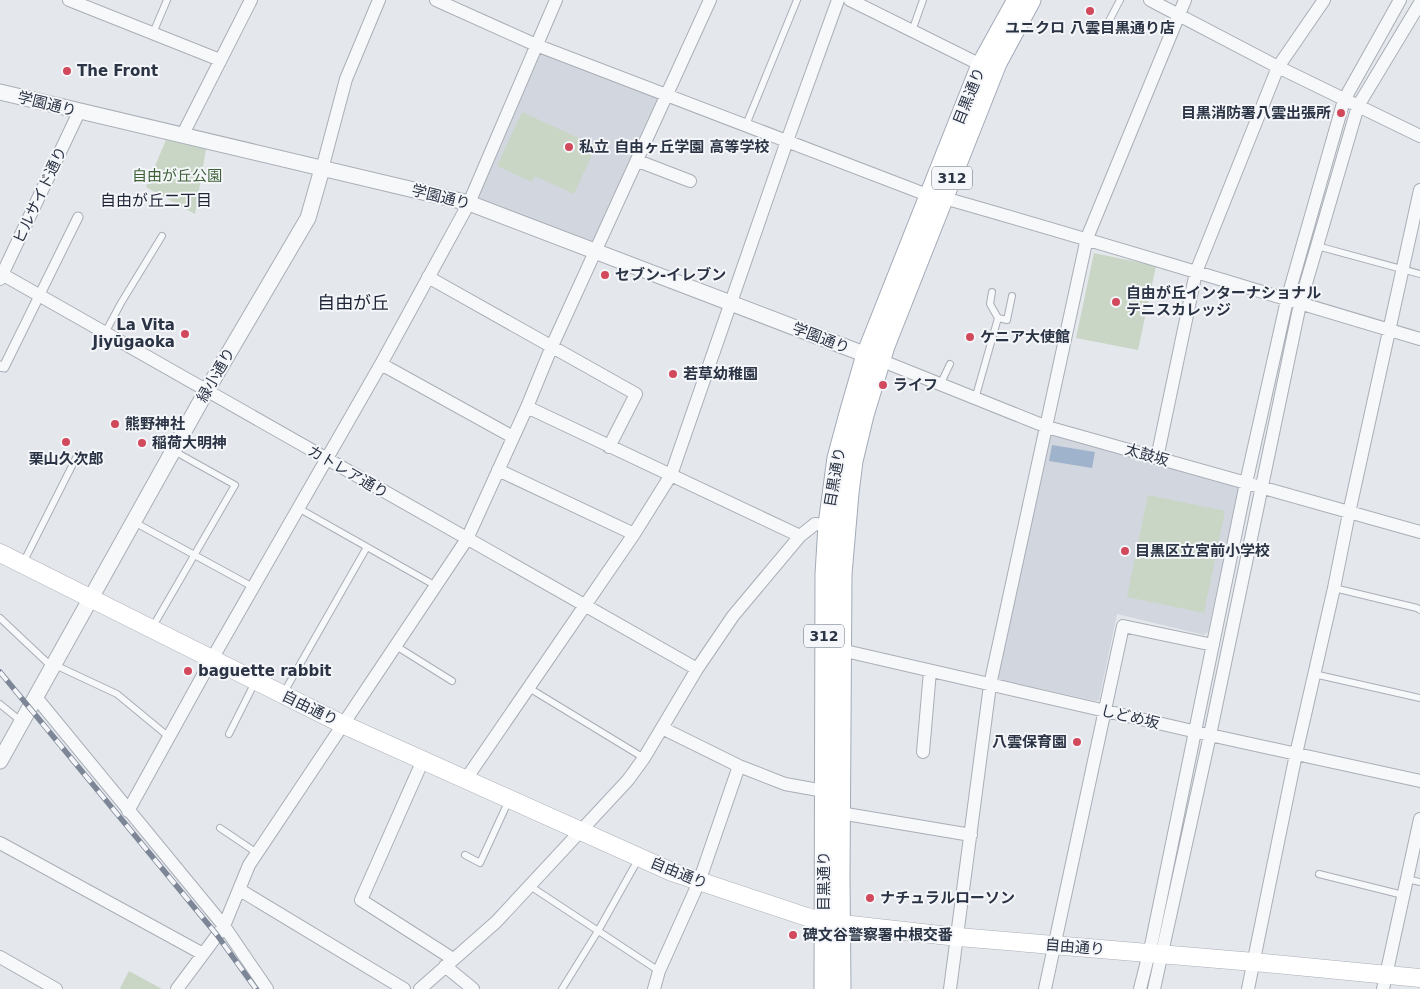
<svg xmlns="http://www.w3.org/2000/svg" width="1420" height="989" font-family="'DejaVu Sans','Noto Sans JP',sans-serif">
<rect width="100%" height="100%" fill="#e4e7ec"/>
<path fill="#d2d6de" d="M540,52L661,98L595,242L478,197Z
M1050,432L1239,487L1208,632L1204,635L1117,614L1099,700L1096,701L1000,680L997,677Z"/>
<path fill="#c9d6c5" d="M522,112L596,146L574,194L535,176L532,182L497,166Z
M166,140L206,149L195,214L146,187Z
M1094,253L1156,266L1138,350L1076,338Z
M1148,495L1225,511L1204,613L1127,597Z
M129,971L162,989H122L120,988Z"/>
<path fill="#9fb4cc" d="M1052,445L1095,452L1092,468L1049,461Z"/>
<g fill="none" stroke-linecap="round" stroke-linejoin="round">
<g stroke="#a9aeb7" stroke-width="8">
<path id="service" d="M1109,21L1120,0
M912,31L923,0
M153,33L167,0
M746,125L797,0
M1317,246L1420,274
M998,318L1007,320L1012,296
M105,333L121,303L162,236
M940,385L950,364
M975,399L998,318L990,304L992,292
M298,508L436,586
M134,522L253,587
M23,563L78,454
M1334,588L1417,608L1420,610
M0,618L52,667
M152,628L235,485L174,451
M396,646L452,681
M55,665L117,694L169,737
M1314,674L1420,698
M529,688L644,758
M283,694L367,547
M0,704L22,722
M229,734L255,682
M220,828L257,853
M465,855L480,863L509,800
M1319,874L1403,895
M1407,879L1420,882
M530,886L659,971
M562,989L598,931L639,858"/>
</g>
<g stroke="#a9aeb7" stroke-width="11">
<path id="pedestrian" d="M0,366L4,367L78,217"/>
</g>
<g stroke="#a9aeb7" stroke-width="14">
<path id="minor" d="M69,0L220,60
M436,0L536,45L930,196
M850,0L981,65
M1150,0L1278,67L1420,136
M182,136L251,0
M638,161L690,181
M322,169L346,79L379,0
M944,198C1103,243 1261,292 1420,339
M0,273C232,406 465,537 697,669
M428,277L636,394L609,447
M0,279L79,112
M880,360L1047,427L1420,532
M381,364L513,437
M527,407L800,536
M1157,458L1196,272L1278,67L1324,0
M498,470L634,534
M841,650L1210,735L1420,781
M35,696L224,926L267,989
M662,728L739,766L785,784L824,791
M923,752L930,671
M423,760L361,900L453,959
M466,779L634,534L671,475L787,141L838,0
M128,811L212,659L381,364L469,203L556,0
M840,813L971,835
M0,843L203,954
M240,890L404,989
M0,957L56,989
M445,966L473,989
M177,989L224,926L249,865L467,539L527,407L552,346L710,0
M420,989L496,922L628,780L644,758L697,669L733,616L800,536L815,524L828,525
M654,989L659,971L699,882L739,766
M950,989L990,685L1087,238L1185,0
M1045,989L1123,626L1213,645
M1140,989L1152,941L1246,483L1287,300L1344,100L1400,0
M1154,989L1210,735L1300,304L1358,106L1420,3
M1248,989L1296,754L1334,588L1349,513L1420,190
M1383,989L1420,819"/>
</g>
<g stroke="#a9aeb7" stroke-width="17">
<path id="tertiary" d="M0,92L469,203L877,359
M0,761L207,390L308,218L322,169"/>
</g>
<g stroke="#a9aeb7" stroke-width="19">
<path id="secondary" d="M0,553L342,724L672,872L807,917L824,922L958,937L1254,962L1420,978"/>
</g>
<g stroke="#a3abb8" stroke-width="21">
<path id="primary" d="M824,989L825,574L828,525L837,458L850,410L866,355L981,65L1017,0
M841,989L840,877L842,574L849,493L853,461L864,415L885,346L997,63L1031,0"/>
</g>
<use href="#service" stroke="#f7f8fa" stroke-width="6"/>
<use href="#pedestrian" stroke="#f7f8fa" stroke-width="9"/>
<use href="#minor" stroke="#f7f8fa" stroke-width="12"/>
<use href="#tertiary" stroke="#f7f8fa" stroke-width="15"/>
<use href="#secondary" stroke="#fff" stroke-width="18"/>
<use href="#primary" stroke="#fff" stroke-width="19"/>
<g stroke="#7d8696" stroke-width="5.5">
<path id="rail" d="M0,672L217,935L256,989"/>
</g>
<use href="#rail" stroke="#f4f6f9" stroke-width="4" stroke-dasharray="11" stroke-linecap="butt"/>
</g>
<g fill="#d1495b" stroke="#f4f6f9" stroke-width="2">
<circle cx="1090" cy="11" r="5"/>
<circle cx="67" cy="71" r="5"/>
<circle cx="1341" cy="113" r="5"/>
<circle cx="569" cy="147" r="5"/>
<circle cx="605" cy="275" r="5"/>
<circle cx="1116" cy="302" r="5"/>
<circle cx="185" cy="334" r="5"/>
<circle cx="970" cy="337" r="5"/>
<circle cx="673" cy="374" r="5"/>
<circle cx="883" cy="385" r="5"/>
<circle cx="115" cy="424" r="5"/>
<circle cx="66" cy="442" r="5"/>
<circle cx="142" cy="443" r="5"/>
<circle cx="1125" cy="551" r="5"/>
<circle cx="188" cy="671" r="5"/>
<circle cx="1077" cy="742" r="5"/>
<circle cx="870" cy="898" r="5"/>
<circle cx="793" cy="935" r="5"/>
</g>
<g text-anchor="middle" stroke-width="4" stroke-linejoin="round" paint-order="stroke">
<g fill="#f4f6f9" stroke="#676e7b" stroke-width="1">
<rect x="932" y="166.5" width="40" height="23" rx="4"/>
<rect x="804" y="624.5" width="40" height="23" rx="4"/>
</g>
<g font-size="14" font-weight="bold" fill="#2b3445">
<text x="952" y="183">312</text>
<text x="824" y="641">312</text>
</g>
<g font-size="15" font-weight="bold" fill="#2b3445" stroke="#f4f6f9" text-anchor="start">
<text x="1090" y="33" text-anchor="middle">ユニクロ 八雲目黒通り店</text>
<text x="77" y="76">The Front</text>
<text x="1331" y="118" text-anchor="end">目黒消防署八雲出張所</text>
<text x="579" y="152">私立 自由ヶ丘学園 高等学校</text>
<text x="615" y="280">セブン-イレブン</text>
<text x="1126" y="298">自由が丘インターナショナル<tspan x="1126" dy="17">テニスカレッジ</tspan></text>
<text x="175" y="330" text-anchor="end">La Vita<tspan x="175" dy="17">Jiyūgaoka</tspan></text>
<text x="980" y="342">ケニア大使館</text>
<text x="683" y="379">若草幼稚園</text>
<text x="893" y="390">ライフ</text>
<text x="125" y="429">熊野神社</text>
<text x="152" y="448">稲荷大明神</text>
<text x="66" y="464" text-anchor="middle">栗山久次郎</text>
<text x="1135" y="556">目黒区立宮前小学校</text>
<text x="198" y="676">baguette rabbit</text>
<text x="1067" y="747" text-anchor="end">八雲保育園</text>
<text x="880" y="903">ナチュラルローソン</text>
<text x="803" y="940">碑文谷警察署中根交番</text>
</g>
<g font-size="15" fill="#2b3445" stroke="#f4f6f9">
<text transform="translate(969 96) rotate(-68)" y="5">目黒通り</text>
<text transform="translate(47 104) rotate(14)" y="5">学園通り</text>
<text transform="translate(40 195) rotate(-65)" y="5">ヒルサイド通り</text>
<text transform="translate(441 197) rotate(14)" y="5">学園通り</text>
<text transform="translate(821 338) rotate(21)" y="5">学園通り</text>
<text transform="translate(216 375) rotate(-60)" y="5">緑小通り</text>
<text transform="translate(1147 455) rotate(16)" y="5">太鼓坂</text>
<text transform="translate(348 472) rotate(30)" y="5">カトレア通り</text>
<text transform="translate(835 477) rotate(-80)" y="5">目黒通り</text>
<text transform="translate(310 708) rotate(26)" y="5">自由通り</text>
<text transform="translate(1130 717) rotate(13)" y="5">しどめ坂</text>
<text transform="translate(679 873) rotate(22)" y="5">自由通り</text>
<text transform="translate(824 881) rotate(-90)" y="5">目黒通り</text>
<text transform="translate(1075 947) rotate(5)" y="5">自由通り</text>
</g>
<g font-size="15" fill="#3f6138" stroke="#f4f6f9">
<text x="177" y="181">自由が丘公園</text>
</g>
<g font-size="16" fill="#1d2536" stroke="#f4f6f9">
<text x="156" y="206">自由が丘二丁目</text>
</g>
<g font-size="18" fill="#1d2536" stroke="#f4f6f9">
<text x="353" y="309">自由が丘</text>
</g>
</g>
</svg>
